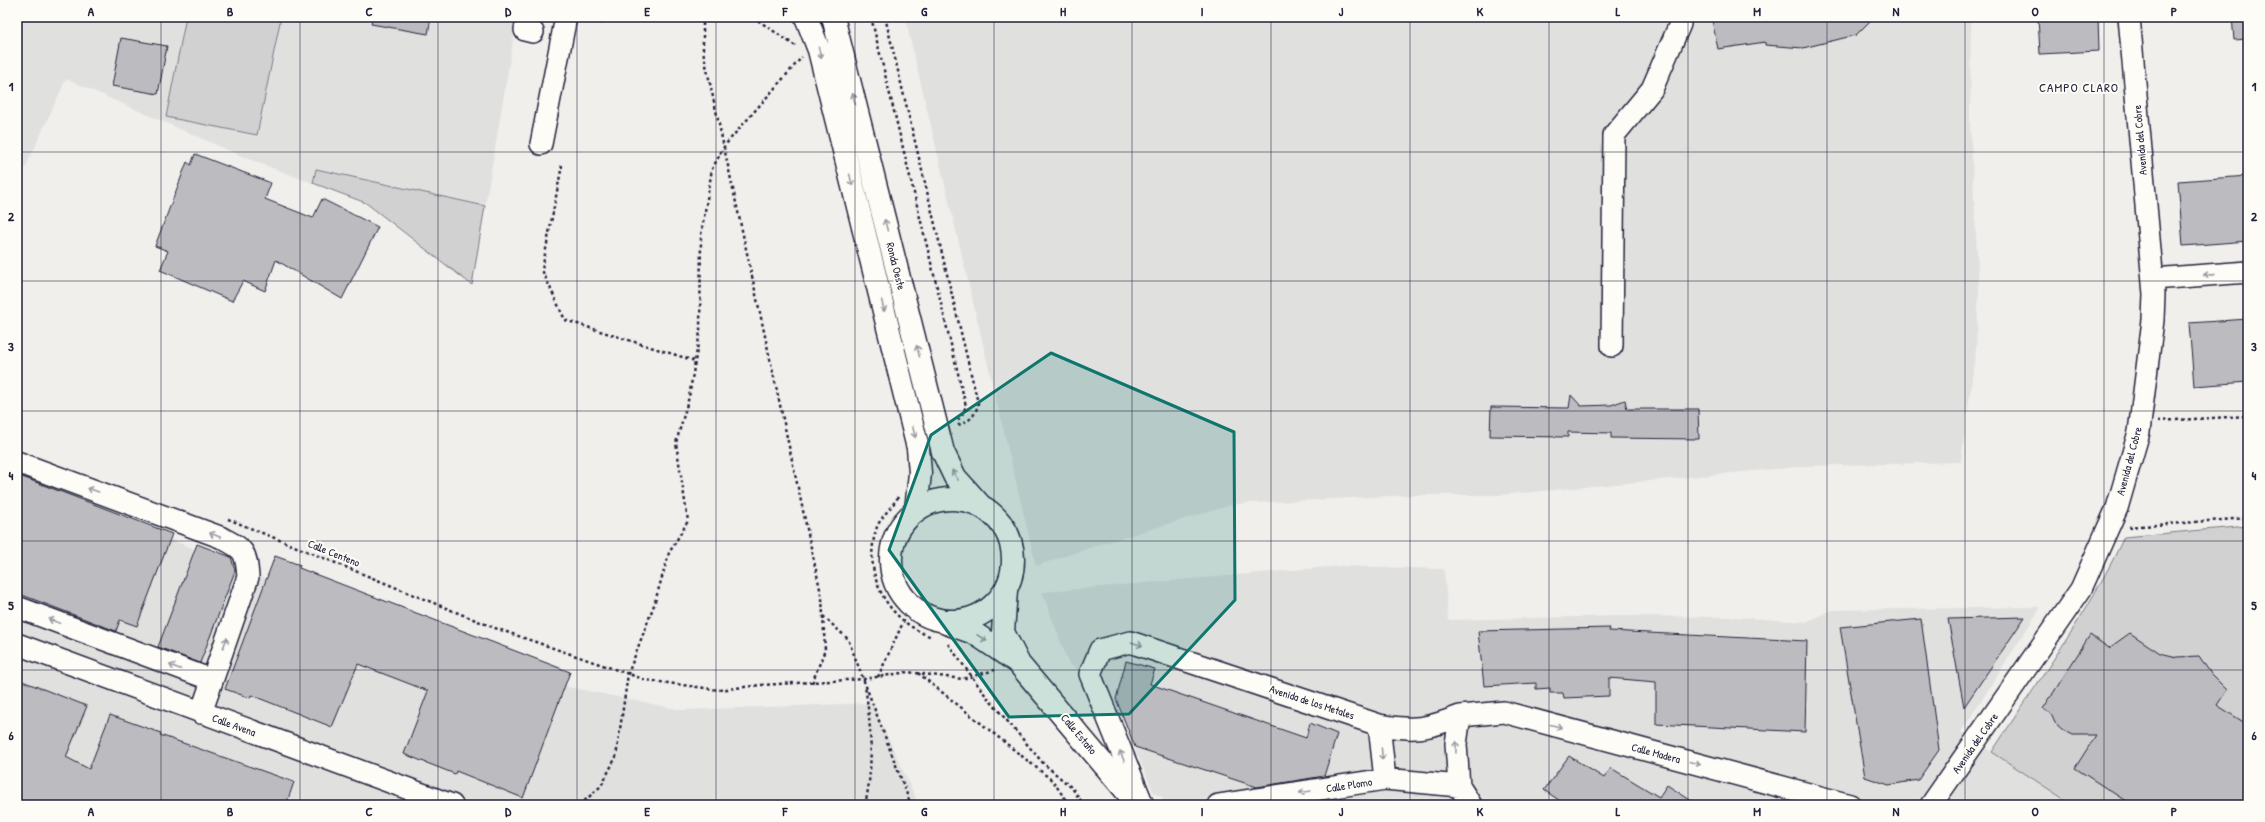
<svg xmlns="http://www.w3.org/2000/svg" width="2265" height="822" font-family="'Patrick Hand',sans-serif">
<rect width="100%" height="100%" fill="#f0efec"/>
<filter id="ink" filterUnits="userSpaceOnUse"><feTurbulence type="fractalNoise" baseFrequency=".025" numOctaves="2"/><feDisplacementMap in="SourceGraphic" scale="8" xChannelSelector="R" yChannelSelector="G"/><feConvolveMatrix kernelMatrix="1 2 1 2 8 2 1 2 1" color-interpolation-filters="sRGB"/></filter>
<g filter="url(#ink)">
<path fill="#e0e0df" d="M17,17H517L472,285L366,203L246,158L66,79L17,186Z
M905,17H1971L1970,123L1979,289L1976,348L1961,462L1806,466L1500,495H1411L1235,504L1095,546L1036,566Z
M17,476L490,671L682,710L872,703L919,805H17Z
M1341,566L1444,569L1448,620L1622,616L1736,617L1806,622L1831,610L2041,607L1961,732L2073,805H1165L1162,797L1154,793L1108,687L1069,664L1042,592Z"/>
<path fill="#d2d1d1" stroke="#7a7a86" d="M186,17H281L257,135L166,117Z
M316,169L485,206L472,285L366,203L313,183Z
M2248,526V805H2073L1992,752C2037,682 2089,613 2124,537Z"/>
<path fill="#bcbcc0" stroke="#22223b" d="M372,17H431L428,34L371,24Z
M1734,17H1874L1856,35L1803,48L1765,45V42L1718,49L1712,20Z
M2038,17H2098L2099,51L2040,54Z
M2232,17H2248V39L2234,40Z
M121,38L167,46L158,94L112,86Z
M195,154L271,183L265,199L313,218L322,199L378,227L342,299L276,260L265,291L243,281L232,301L160,270L168,251L155,246L187,162L191,165Z
M2248,176V241L2183,246L2178,181Z
M2248,319V382L2194,386L2189,323Z
M1571,395L1581,406L1611,405L1625,400L1627,409H1698L1699,439L1611,438V433L1568,432V437L1490,436L1491,407L1569,408Z
M17,475L172,534L137,626L120,620L116,631L17,593Z
M197,544L231,557L235,571L200,663L158,647Z
M275,556L300,565L299,568L570,672L523,798L456,771L455,774L404,754L428,691L358,664L332,727L251,695L250,698L225,689Z
M2025,617L1964,707L1948,619Z
M1921,619L1939,750L1918,780L1889,785L1865,777L1840,627Z
M1610,628L1609,631L1807,641L1805,732L1656,724V682L1609,678V696L1564,698L1563,693H1550V688L1536,689V683L1484,686L1478,631Z
M2130,633L2160,653L2177,657L2199,656L2211,674L2227,690L2217,705L2248,725V805H2132L2075,768L2096,735H2073L2063,730L2055,723L2051,714L2043,709L2090,635L2109,648Z
M1126,661L1155,669L1150,684L1306,738L1310,723L1337,734L1324,776L1257,787L1135,747L1116,699Z
M17,679L87,706L66,757L89,769L110,715L161,733L160,735L294,782L286,805H17Z
M1569,756L1604,778L1611,768L1659,797L1667,785L1698,805H1566L1544,790Z"/>
<g fill="none" stroke-linecap="round" stroke-linejoin="round">
<g stroke="#22223b" stroke-width="24">
<path id="minor" d="M527,17L525,30L533,32
M541,144L566,17
M2153,279L2248,272
M1612,346L1614,135L1652,89L1680,24V17
M17,462L220,537C243,549 246,549 248,577L201,713
M17,607L212,680
M17,644L452,805
M1379,725C1414,731 1427,729 1460,716
M1459,786L1456,744L1460,716L1504,712L1850,805
M1143,805L1090,674L1100,650L1130,642L1379,725L1385,779
M1218,805L1385,779L1459,786L1471,805
M1931,805L2081,589L2104,537L2117,508L2139,432L2153,320L2154,294L2129,17"/>
</g>
<g stroke="#22223b" stroke-width="25">
<path id="major" d="M806,17L819,50L918,448L920,473L916,510
M833,17L943,452L955,477L980,505
M891 560a61 61 0 1 1 122 0a61 61 0 1 1-122 0Z
M1006,590L1003,632L1019,664L1138,805
M946,623L974,633L1017,662"/>
</g>
<path stroke="#22223b" stroke-width="2.5" stroke-dasharray="3 3" stroke-linecap="butt" d="M703,17V51L822,598L825,650L812,683
M753,17L797,47
M871,17L966,406L962,415L956,422
M885,17L978,403C976,417 968,422 955,426
M601,23L624,17
M562,165L542,270L565,320L695,361
M2158,421L2248,416
M898,497C892,507 881,517 877,527C861,574 887,621 932,637
M228,519L495,628L646,680L719,690L761,685L864,679L908,672L962,679L995,670
M2129,527L2248,518
M823,616L848,639L911,805
M948,644L986,696L1043,763L1072,788L1084,805
M918,673L1053,781L1069,805
M878,677L906,616
M580,805L601,786L616,757L628,674L654,605L669,553L688,521L676,443L689,397L700,332L701,235L712,169L725,145L802,57
M865,805C874,766 871,725 865,686"/>
<use href="#minor" stroke="#fdfcf7" stroke-width="21"/>
<use href="#major" stroke="#fdfcf7" stroke-width="22"/>
</g>
<defs><path id="oneway-shaft" d="M-6 0H5M1.5-3L5.5 0L1.5 3" fill="none" stroke-width="1.6" stroke-linecap="round" stroke-linejoin="round"/></defs>
<g stroke="#9a9aa2">
<use href="#oneway-shaft" transform="translate(820 53) rotate(75)"/>
<use href="#oneway-shaft" transform="translate(854 99) rotate(-104)"/>
<use href="#oneway-shaft" transform="translate(851 180) rotate(76)"/>
<use href="#oneway-shaft" transform="translate(886 225) rotate(-104)"/>
<use href="#oneway-shaft" transform="translate(2209 275) rotate(176)"/>
<use href="#oneway-shaft" transform="translate(883 306) rotate(76)"/>
<use href="#oneway-shaft" transform="translate(918 351) rotate(-104)"/>
<use href="#oneway-shaft" transform="translate(914 432) rotate(76)"/>
<use href="#oneway-shaft" transform="translate(955 475) rotate(-122)"/>
<use href="#oneway-shaft" transform="translate(93 490) rotate(-160)"/>
<use href="#oneway-shaft" transform="translate(215 535) rotate(-159)"/>
<use href="#oneway-shaft" transform="translate(54 621) rotate(-159)"/>
<use href="#oneway-shaft" transform="translate(982 638) rotate(33)"/>
<use href="#oneway-shaft" transform="translate(225 643) rotate(-70)"/>
<use href="#oneway-shaft" transform="translate(1137 644) rotate(18)"/>
<use href="#oneway-shaft" transform="translate(175 667) rotate(-159)"/>
<use href="#oneway-shaft" transform="translate(1556 726) rotate(15)"/>
<use href="#oneway-shaft" transform="translate(1456 747) rotate(-89)"/>
<use href="#oneway-shaft" transform="translate(1382 754) rotate(84)"/>
<use href="#oneway-shaft" transform="translate(1122 756) rotate(-113)"/>
<use href="#oneway-shaft" transform="translate(1695 763) rotate(15)"/>
<use href="#oneway-shaft" transform="translate(1305 792) rotate(171)"/>
</g>
</g>
<path fill="#0f766e" fill-opacity="0.2" stroke="#0f766e" stroke-width="3" stroke-linejoin="round" d="M1051,353L1234,432L1235,600L1129,714L1009,717L889,550L931,435Z"/>
<path fill="none" stroke="#22223b" stroke-width="1" stroke-opacity="0.55" d="M161,17V805M300,17V805M438,17V805M577,17V805M716,17V805M855,17V805M994,17V805M1132,17V805M1271,17V805M1410,17V805M1549,17V805M1688,17V805M1827,17V805M1965,17V805M2104,17V805M17,152H2248M17,281H2248M17,411H2248M17,541H2248M17,670H2248"/>
<g text-anchor="middle" stroke-width="4" stroke-linejoin="round" paint-order="stroke">
<g font-size="11" fill="#22223b" stroke="#fdfcf7">
<text transform="translate(2140 140) rotate(-95)" y="4">Avenida del Cobre</text>
<text transform="translate(896 266) rotate(76)" y="4">Ronda Oeste</text>
<text transform="translate(2129 461) rotate(-75)" y="4">Avenida del Cobre</text>
<text transform="translate(334 553) rotate(22)" y="4">Calle Centeno</text>
<text transform="translate(1312 702) rotate(18)" y="4">Avenida de los Metales</text>
<text transform="translate(234 725) rotate(20)" y="4">Calle Avena</text>
<text transform="translate(1079 734) rotate(50)" y="4">Calle Estaño</text>
<text transform="translate(1975 743) rotate(-55)" y="4">Avenida del Cobre</text>
<text transform="translate(1656 753) rotate(15)" y="4">Calle Madera</text>
<text transform="translate(1349 785) rotate(-9)" y="4">Calle Plomo</text>
</g>
<g font-size="13" letter-spacing="1" fill="#22223b" stroke="#fdfcf7">
<text x="2079" y="92">CAMPO CLARO</text>
</g>
</g>
<rect width="2265" height="822" fill="none" stroke="#fdfcf7" stroke-width="44"/>
<rect x="22" y="22" width="2221" height="778" fill="none" stroke="#22223b" stroke-width="1.5"/>
<g font-size="13" text-anchor="middle" font-weight="bold" fill="#22223b">
<text x="91" y="16">A</text>
<text x="230" y="16">B</text>
<text x="369" y="16">C</text>
<text x="508" y="16">D</text>
<text x="647" y="16">E</text>
<text x="785" y="16">F</text>
<text x="924" y="16">G</text>
<text x="1063" y="16">H</text>
<text x="1202" y="16">I</text>
<text x="1341" y="16">J</text>
<text x="1480" y="16">K</text>
<text x="1618" y="16">L</text>
<text x="1757" y="16">M</text>
<text x="1896" y="16">N</text>
<text x="2035" y="16">O</text>
<text x="2174" y="16">P</text>
<text x="11" y="91">1</text>
<text x="2254" y="91">1</text>
<text x="11" y="221">2</text>
<text x="2254" y="221">2</text>
<text x="11" y="351">3</text>
<text x="2254" y="351">3</text>
<text x="11" y="480">4</text>
<text x="2254" y="480">4</text>
<text x="11" y="610">5</text>
<text x="2254" y="610">5</text>
<text x="11" y="740">6</text>
<text x="2254" y="740">6</text>
<text x="91" y="816">A</text>
<text x="230" y="816">B</text>
<text x="369" y="816">C</text>
<text x="508" y="816">D</text>
<text x="647" y="816">E</text>
<text x="785" y="816">F</text>
<text x="924" y="816">G</text>
<text x="1063" y="816">H</text>
<text x="1202" y="816">I</text>
<text x="1341" y="816">J</text>
<text x="1480" y="816">K</text>
<text x="1618" y="816">L</text>
<text x="1757" y="816">M</text>
<text x="1896" y="816">N</text>
<text x="2035" y="816">O</text>
<text x="2174" y="816">P</text>
</g>
</svg>
